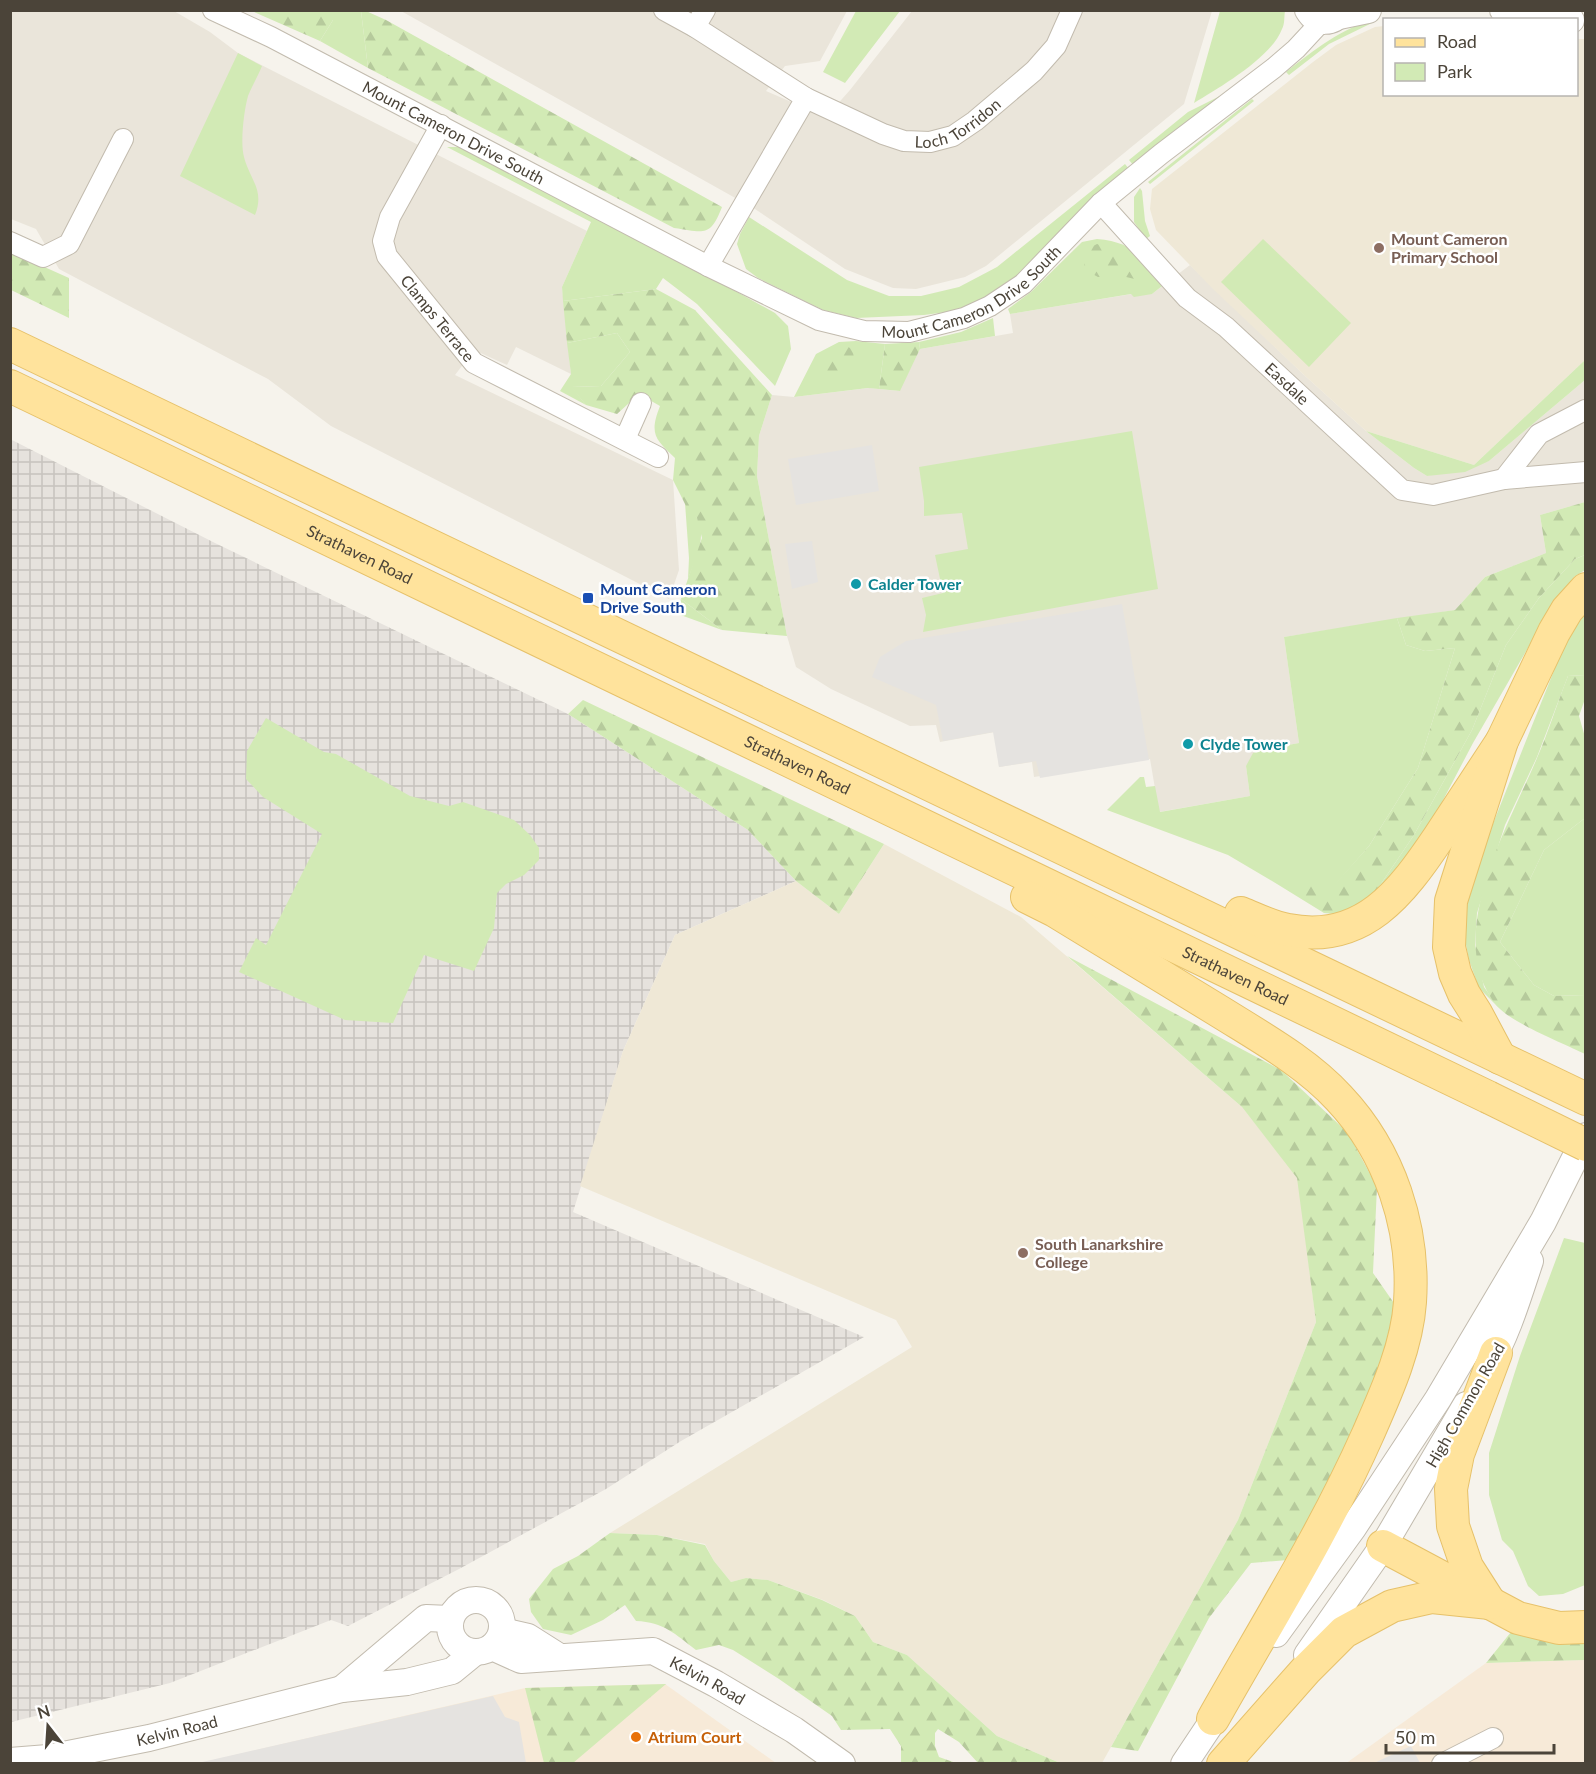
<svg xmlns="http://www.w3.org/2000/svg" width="1596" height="1774" font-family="Lato,sans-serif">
<defs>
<pattern id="industrial-grid" width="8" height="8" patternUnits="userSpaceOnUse" patternTransform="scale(1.5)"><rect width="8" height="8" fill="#e6e2dd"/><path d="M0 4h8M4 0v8" fill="none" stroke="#c7c3be"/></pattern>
<pattern id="forest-firs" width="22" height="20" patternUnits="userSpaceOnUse" patternTransform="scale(1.5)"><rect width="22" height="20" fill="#d2eab5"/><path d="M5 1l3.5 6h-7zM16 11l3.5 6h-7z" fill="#b6ca9c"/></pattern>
</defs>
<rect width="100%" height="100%" fill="#f6f3ec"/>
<path fill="#eae5da" d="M10,11H174L210,32L238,53L587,231L562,287L571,374L516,347L507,365L474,350L455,375L673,480L679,570L669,599L331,426L268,379L59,269L36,229L11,219Z
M401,11H847L820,61L785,66L766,91L826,117L850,90L912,11H1212L1184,104L986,266L965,277L916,289L893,288L845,269L755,209Z
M1190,265L1303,374L1366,431L1414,468L1427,476L1489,461L1585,380V502L1540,515L1546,553L1485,577L1455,610L1284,637L1299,743L1271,748L1246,766L1250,796L1159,812L1150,759L1034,777L1032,762L999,767L995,732L940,742L936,725L910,726L831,689L796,667L787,636L757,476L759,436L772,395L794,397L869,388L899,391L920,349L1013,333L1010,314L1132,294H1152Z"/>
<path fill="#f7ead8" d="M1585,1660V1763L1345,1764L1486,1663Z
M665,1684L776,1763L196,1764L525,1688Z"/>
<path fill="url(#industrial-grid)" d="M10,439L215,543L568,714L748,830L796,881L675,935L623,1051L573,1212L864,1337L681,1441L606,1489L459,1569L348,1626L331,1620L170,1683L11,1722Z"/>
<path fill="#efe8d6" d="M1384,26V94H1576L1577,39H1585V360L1474,465L1366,431L1303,374L1213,289L1156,230L1150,209L1152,189L1313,62L1336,45L1375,27Z
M884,844L1021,917L1242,1107L1298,1178L1316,1322L1238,1520L1102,1763H1060L997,1736L907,1655L873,1642L855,1616L823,1600L768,1580L746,1578L731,1582L714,1561L705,1544L657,1535L610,1533L912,1347L896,1320L580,1186L623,1051L675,935L796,881L839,914Z"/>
<path fill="#d2eab5" d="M333,11H361L368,68L320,41L333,20Z
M856,11H900L845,83L823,72Z
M1220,11H1285C1284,16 1285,24 1282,29C1272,57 1219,88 1194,103Z
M1377,18L1378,20L1329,44L1289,75L1286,72C1315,49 1341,29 1377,18Z
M238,53L262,66C258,76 252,86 248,96C244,110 240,143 244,157C250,180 265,190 255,215L180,176Z
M1226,93L1134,166L1129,160L1188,112Z
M1252,99L1254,101L1150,184L1148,182Z
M447,147H463L685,263L775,313L788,326L791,349L775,386L697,304L663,278L656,289L563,301L562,287L591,222Z
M1125,164L1129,169L1018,275L991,295L954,311L924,315L856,318L823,310L758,278L746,269L737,244L740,234L749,217L847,280L889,296H921L959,287L997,267Z
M1140,188L1142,191L1145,221L1150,236L1146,239L1134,222V197Z
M1097,239C1134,242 1142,258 1166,283L1152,294L1134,297L1131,294L1010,314L1008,309L1031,292L1082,242Z
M1263,239L1351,323L1309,367L1221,282Z
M993,318L995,336L920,349L919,342L961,332Z
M617,333L630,352L601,386L572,387L586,405L560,391L571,374L567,343Z
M856,341L885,344L879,389L868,388L794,397L816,354L839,342Z
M1585,360V380L1489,461L1465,472L1427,476L1414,468L1366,431L1474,465Z
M1132,431L1158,589L923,632L926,615L922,598L943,593L935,555L968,549L962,513L924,516V501L919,467Z
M685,503C689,511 694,513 697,518C708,537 694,562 688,579L689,558Z
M1585,555V570L1574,577L1555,601L1473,743L1409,865L1368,903L1414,835L1472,730L1506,645L1539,598L1575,559Z
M681,599L722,630L675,613Z
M1585,612V675L1568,676L1537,757L1505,825L1477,913L1475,945L1484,987L1499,1008L1479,988L1469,960L1459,909L1561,653L1577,620Z
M1397,618L1406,645L1425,651L1455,648L1418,768L1369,846L1335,885L1277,884L1228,855L1107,810L1140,777H1144L1146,787L1155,786L1160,812L1250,796L1246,766L1253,753L1271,748L1299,743L1284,637Z
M266,718L324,752L336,754L410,796L449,806L463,802L514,820L530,835L539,848V860L524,875L506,884L497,893L494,928L474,971L424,955L393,1023L345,1020L239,972L256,938L266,945L322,834L263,797L246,779L247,751Z
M1585,818V995L1554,996L1534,985L1500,942L1544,850Z
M1564,1238L1585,1243V1585L1563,1594L1539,1596L1528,1586L1513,1551L1502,1540L1489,1495V1453L1520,1356Z"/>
<path fill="url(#forest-firs)" d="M252,11H333V20L320,41Z
M361,11H366L386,20L722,207C710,238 704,232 674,228L368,68Z
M1097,244C1118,249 1134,256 1145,274L1143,281L1122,276L1098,277L1085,270L1083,251Z
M11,252L69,278V318L11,290Z
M656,289L695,310L772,395L759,436L757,476L787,636L722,630L681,599L702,538L697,518L689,512L673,480L675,458C655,439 649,434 660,406L639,394L617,414L586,405L571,387L601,386L630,352L617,333L567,343L563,301Z
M919,342L920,349L900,391L879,389L885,344Z
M848,347L853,349L854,360L850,373L836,376L823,372L824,360L828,353Z
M1585,502V555L1575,559L1539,598L1506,645L1472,730L1414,835L1368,903L1335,914L1324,913L1277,884H1335L1369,846L1418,768L1455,648L1425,651L1406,645L1397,618L1455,610L1485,577L1546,553L1540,515Z
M1585,675V699L1579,716L1585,737V818L1544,850L1500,942L1534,985L1554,996L1585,995V1054C1565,1044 1510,1022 1497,1006C1441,938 1509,825 1537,758C1549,731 1557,703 1568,676Z
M583,700L884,844L839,914L796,881L748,830L568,714Z
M1067,956L1281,1070L1348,1133L1377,1187L1373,1273L1396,1306L1374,1393L1288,1560L1251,1563L1209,1618L1138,1751L1111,1747L1238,1520L1316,1322L1297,1178L1242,1107Z
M610,1533L657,1535L705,1545L714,1561L731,1582L746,1578L768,1580L822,1600L855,1616L873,1642L907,1655L997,1736L1060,1763H978L959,1742L938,1729L935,1733V1746L939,1757L956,1763H901V1746L890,1729L841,1730L832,1716L779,1679L733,1650L719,1645L696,1650C675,1634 664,1622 636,1621L625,1605L603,1620L571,1635L543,1629L531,1612L529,1599L553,1569L578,1556Z
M1511,1632L1585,1643V1660L1486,1663Z
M666,1684L573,1763H544L525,1688Z"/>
<path fill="#e5e3e0" d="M872,445L879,491L796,505L788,459Z
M812,541L818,582L792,589L785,544Z
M1122,604L1149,760L1040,778L1036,761L999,767L993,732L943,741L936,705L872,677L880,657L906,641Z
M493,1696L505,1717L519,1722L526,1763H198Z
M1411,1746L1420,1763H1374Z"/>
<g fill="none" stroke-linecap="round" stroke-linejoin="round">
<g stroke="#c2bbae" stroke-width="22">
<g id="minor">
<path id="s1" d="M213,10L271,37L708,266L819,320L864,331L909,332L964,318L990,306L1023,284L1101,203L1161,154L1274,68L1296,49L1322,21"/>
<path id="s2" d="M664,10L695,27L806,98L883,134L904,141L930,142L953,136L975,121L1034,71L1056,46L1072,10"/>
<path d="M695,27L705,10"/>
<path id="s3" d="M441,125L390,217L383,241L387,256L474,363L658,457"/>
<path id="s4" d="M1101,203L1187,298L1226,327L1402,490L1433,495L1504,479L1586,472"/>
<path d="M10,242L43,257L69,244L123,139"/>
<path d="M708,266L806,98"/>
<path d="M625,439L641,403"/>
<path d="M1504,479L1539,434L1585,410"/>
<path d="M1442,1764L1493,1738"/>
</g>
</g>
<g stroke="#c2bbae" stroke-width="28">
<g id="tertiary">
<path d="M1308,10C1317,25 1333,24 1343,10"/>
<path d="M1503,10L1571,20"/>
<path d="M1339,16L1368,10"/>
<path d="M1487,1369C1507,1335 1518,1297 1530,1261"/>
<circle cx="476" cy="1626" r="26"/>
<path d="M502,1631L528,1637L558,1656"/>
<path d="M1276,1634L1353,1528L1438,1399L1543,1222L1586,1136"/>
<path id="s5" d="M492,1647L521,1660L653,1651L716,1684L794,1730L842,1764"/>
<path d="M1307,1655L1383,1546L1466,1405"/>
<path d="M342,1689L426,1618L450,1619"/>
<path id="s6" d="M10,1761L48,1758L149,1738L342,1689L407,1682L452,1671L474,1653"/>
<path d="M1184,1764L1224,1704"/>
</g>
</g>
<g stroke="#e6c16a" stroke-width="34">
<g id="primary">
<path d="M10,344L1586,1099"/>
<path id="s7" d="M10,386L1488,1097"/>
<path d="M1027,897L1055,911C1111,945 1167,979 1222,1013C1262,1038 1307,1063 1339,1098C1390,1152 1415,1228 1410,1302C1407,1347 1386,1393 1368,1434C1324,1533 1266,1625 1213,1719"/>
<path d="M1241,913C1256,919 1271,927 1288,930C1363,945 1402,892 1439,837C1460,805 1481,773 1502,741"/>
<path d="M1500,1058L1476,1013L1464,994L1455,973L1449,947L1451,901L1502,741L1554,632L1567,610L1586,589"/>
<path d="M1383,1546L1518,1618L1559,1628L1586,1627"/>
<path d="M1490,1603L1467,1567L1453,1526L1451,1489L1458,1454L1496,1353"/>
<path d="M1223,1764L1306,1670L1344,1632L1392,1606L1432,1597L1490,1603"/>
</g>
</g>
<use href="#minor" stroke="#fff" stroke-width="20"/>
<use href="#tertiary" stroke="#fff" stroke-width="26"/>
<use href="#primary" stroke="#ffe39c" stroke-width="32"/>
<g stroke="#e6c16a" stroke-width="34" stroke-linecap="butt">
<path id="primary-bridge" d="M1488,1097L1586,1145"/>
</g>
<use href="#primary-bridge" stroke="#ffe39c" stroke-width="32"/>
</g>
<g fill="#8d6e63" stroke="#fff" stroke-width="2">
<circle cx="1379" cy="248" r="6"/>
<circle cx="1023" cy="1253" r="6"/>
</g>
<g fill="#0f9aa8" stroke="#fff" stroke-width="2">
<circle cx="856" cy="584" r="6"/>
<circle cx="1188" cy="744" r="6"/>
</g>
<rect fill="#1a4fb4" stroke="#fff" stroke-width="2" x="582" y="592" width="12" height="12" rx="3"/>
<circle fill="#e8710a" stroke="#fff" stroke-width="2" cx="636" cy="1737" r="6"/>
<g text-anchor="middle" stroke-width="5" stroke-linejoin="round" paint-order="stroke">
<g font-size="16" fill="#4b4439" stroke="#fff">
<text dy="6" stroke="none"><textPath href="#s2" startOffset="333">Loch Torridon</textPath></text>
<text dy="6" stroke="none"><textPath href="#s1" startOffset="270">Mount Cameron Drive South</textPath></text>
<text dy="6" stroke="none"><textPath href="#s1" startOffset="846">Mount Cameron Drive South</textPath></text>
<text dy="6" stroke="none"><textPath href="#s3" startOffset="226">Clamps Terrace</textPath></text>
<text dy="6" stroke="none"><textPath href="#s4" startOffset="260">Easdale</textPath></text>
<text dy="6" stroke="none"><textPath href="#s7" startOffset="388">Strathaven Road</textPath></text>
<text dy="6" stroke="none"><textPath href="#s7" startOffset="874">Strathaven Road</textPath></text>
<text dy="6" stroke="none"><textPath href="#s7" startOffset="1360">Strathaven Road</textPath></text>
<text transform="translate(1465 1405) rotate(-60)" y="6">High Common Road</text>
<text dy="6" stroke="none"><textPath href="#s5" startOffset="226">Kelvin Road</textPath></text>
<text dy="6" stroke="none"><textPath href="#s6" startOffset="170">Kelvin Road</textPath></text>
</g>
<g font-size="16" font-weight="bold" fill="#785e54" stroke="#fff" text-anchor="start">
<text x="1391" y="245">Mount Cameron<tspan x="1391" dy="18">Primary School</tspan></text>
<text x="1035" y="1250">South Lanarkshire<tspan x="1035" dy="18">College</tspan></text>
</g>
<g font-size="16" font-weight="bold" fill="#0d838f" stroke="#fff" text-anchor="start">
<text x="868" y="590">Calder Tower</text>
<text x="1200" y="750">Clyde Tower</text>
</g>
<g font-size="16" font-weight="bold" fill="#164399" stroke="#fff" text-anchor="start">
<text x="600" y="595">Mount Cameron<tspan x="600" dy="18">Drive South</tspan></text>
</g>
<g font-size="16" font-weight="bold" fill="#c56008" stroke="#fff" text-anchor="start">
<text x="648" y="1743">Atrium Court</text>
</g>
</g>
<rect width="1596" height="1774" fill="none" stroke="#4b4439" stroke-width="24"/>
<rect x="1383" y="18" width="195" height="78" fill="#ffffff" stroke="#b7b4b0" stroke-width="1.5"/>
<rect x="1395" y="38" width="30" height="9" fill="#ffe39c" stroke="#b7b4b0" stroke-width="1.5"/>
<text x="1437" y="48" font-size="18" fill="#4b4439">Road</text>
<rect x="1395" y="63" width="30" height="18" fill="#d2eab5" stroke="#b7b4b0" stroke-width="1.5"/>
<text x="1437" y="78" font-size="18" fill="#4b4439">Park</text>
<g transform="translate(48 1726) rotate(343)" stroke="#ffffff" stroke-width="4.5" paint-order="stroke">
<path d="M0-4.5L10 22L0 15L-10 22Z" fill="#4b4439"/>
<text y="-9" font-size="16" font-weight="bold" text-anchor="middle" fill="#4b4439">N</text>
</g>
<path d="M1386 1744v9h168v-9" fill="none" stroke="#4b4439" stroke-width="3"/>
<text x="1395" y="1744" font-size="18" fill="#4b4439" stroke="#ffffff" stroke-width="4.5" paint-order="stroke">50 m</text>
</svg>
